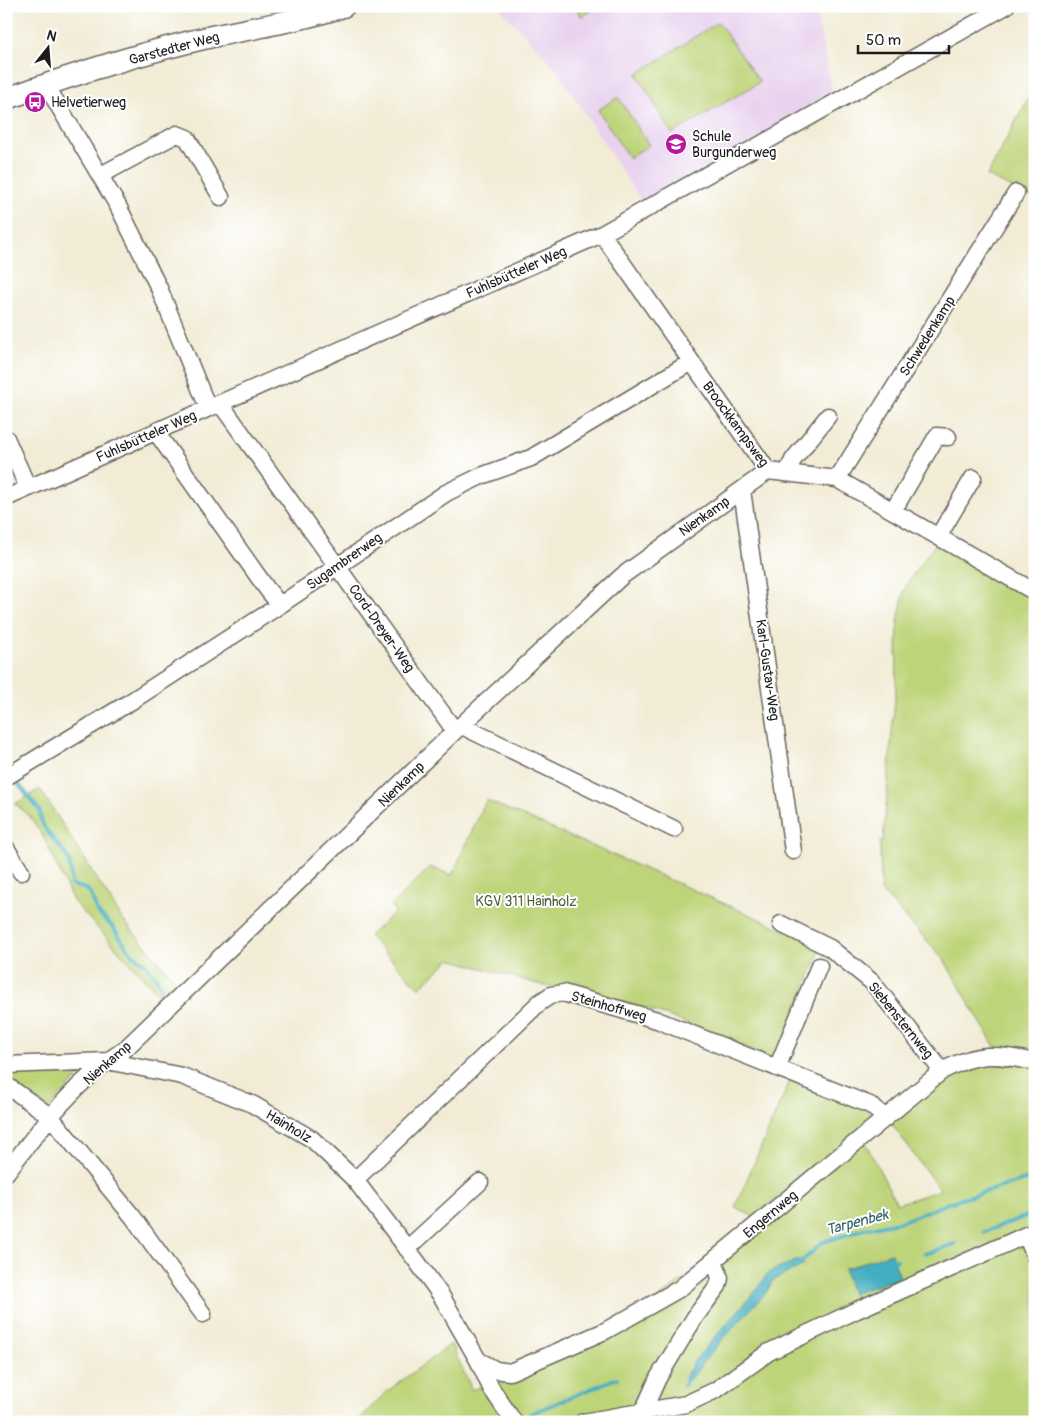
<svg xmlns="http://www.w3.org/2000/svg" width="1041" height="1428" font-family="Pangolin,sans-serif">
<rect width="100%" height="100%" fill="#fff"/>
<filter id="ink" filterUnits="userSpaceOnUse"><feTurbulence type="fractalNoise" baseFrequency=".02" numOctaves="2"/><feDisplacementMap in="SourceGraphic" scale="10" xChannelSelector="R" yChannelSelector="G"/><feConvolveMatrix kernelMatrix="1 2 1 2 8 2 1 2 1" color-interpolation-filters="sRGB"/></filter>
<filter id="wash" filterUnits="userSpaceOnUse"><feTurbulence type="fractalNoise" baseFrequency=".0096" numOctaves="4" result="noise"/><feDisplacementMap in="SourceGraphic" scale="20" xChannelSelector="R" yChannelSelector="G"/><feGaussianBlur stdDeviation="1.12" result="paint"/><feColorMatrix in="noise" values="0 0 0 0 0 0 0 0 0 0 0 0 0 0 0 0 0 1.4 0 .05"/><feComposite in="paint" operator="in"/></filter>
<g filter="url(#wash)">
<rect width="100%" height="100%" fill="#f2ecd6"/>
<path fill="#e8d2ee" d="M498,6H815L833,95L643,204L557,70Z"/>
<path fill="#bed479" stroke="#6d784a" fill-rule="evenodd" d="M575,6H598L582,17Z
M718,22L760,82L672,134L637,74Z
M1034,87L1035,88V199L987,176Z
M618,97L649,145L629,158L598,110Z
M936,543L1035,600V1422H357L385,1393L451,1344L472,1390L491,1383L490,1378L609,1336L865,1142L897,1204L940,1190L890,1122L946,1074L993,1060L995,1047L943,958L881,891L880,842L883,841L896,686L898,622L904,591L909,580ZM891,1254L899,1278L852,1293L844,1269Z
M40,789L123,920L176,981L160,996L73,901L44,838L29,815L15,804Z
M486,800L822,946L776,1060L668,1016L582,989L545,986L450,959L419,988L369,936L395,912L391,906L430,867L452,875Z
M81,1068L85,1070L49,1108L6,1081V1071Z
M791,1078L867,1108L874,1118L754,1217L735,1207Z"/>
<path fill="#42aec1" stroke="#2f656e" d="M891,1253L900,1277L852,1294L844,1269Z
M800,1259L804,1265L773,1280L766,1293L731,1330L703,1362L692,1378L684,1382L685,1377L695,1360L758,1288L768,1273Z"/>
<g fill="none" stroke-linecap="round" stroke-linejoin="round">
<path stroke="#42aec1" stroke-width="4" d="M19,785L40,811C39,831 63,845 69,861C71,868 71,878 71,885L87,889L92,897L97,912L111,925L132,954L144,962L156,977L165,996
M984,1232L1035,1213
M925,1254L955,1244
M894,1261L897,1260
M799,1264L823,1242L864,1229L903,1221L951,1202L1035,1177
M684,1386L688,1377
M530,1414L617,1378"/>
</g>
</g>
<g filter="url(#ink)">
<g fill="none" stroke-linecap="round" stroke-linejoin="round">
<g stroke="#67655d" stroke-width="19">
<path id="minor" d="M46,85L118,206L159,288L208,408
M101,175L177,134L187,138L221,197
M602,234L768,471L837,479L1035,592
M220,403L455,731
M156,432L267,589L280,605
M6,438L28,488
M787,473L793,460L828,416
M837,479L1016,193
M742,490L793,851
M6,498L602,234L1006,6
M893,511L937,436L948,437
M938,537L973,478
M462,726L674,829
M6,777L130,702L280,605L446,493L481,476L531,458L691,362
M6,848L21,872
M781,924L830,948L872,982L942,1071
M6,1065L107,1061L182,1076L252,1104L312,1139L355,1180L418,1263L442,1297L478,1360L496,1370L510,1372L605,1331L679,1289L942,1071C979,1051 995,1054 1035,1062
M777,1068L819,966
M6,1085L50,1116L133,1217L203,1314
M6,1173C41,1127 76,1080 125,1049L455,731L622,576L768,471
M355,1180L539,1003L551,995L563,993L657,1020L870,1105L886,1118
M1026,1235L1035,1257
M407,1249L480,1182
M478,1360L491,1388L514,1422
M644,1409L658,1378L695,1317L718,1286L720,1278L714,1260
M583,1422L686,1404L716,1390L769,1352L857,1310L1035,1231"/>
</g>
<g stroke="#67655d" stroke-width="24">
<path id="major" d="M6,99C74,74 144,52 214,36C258,27 302,20 344,6"/>
</g>
<use href="#minor" stroke="#fff" stroke-width="16"/>
<use href="#major" stroke="#fff" stroke-width="21"/>
</g>
</g>
<defs>
<g id="bus-disc" transform="scale(1.125)"><circle r="9.5" fill="#b5179e" stroke="#fff"/><path d="M-5-6H5V4H4V6H2V4H-2V6H-4V4H-5ZM-3.5-4V0h7V-4ZM-3.5 1.2v1.5H-2V1.2ZM2 1.2v1.5H3.5V1.2Z" fill="#fff"/></g>
<g id="school-disc" transform="scale(1.125)"><circle r="9.5" fill="#b5179e" stroke="#fff"/><path d="M0-5L7-2L0 1L-7-2ZM-4 1L0 2.5L4 1V4Q0 6-4 4Z" fill="#fff"/></g>
</defs>
<g fill-rule="evenodd">
<use href="#bus-disc" x="35" y="102"/>
<use href="#school-disc" x="676" y="144"/>
</g>
<g text-anchor="middle" stroke-width="4" stroke-linejoin="round" paint-order="stroke">
<g font-size="14" fill="#1c1c1c" stroke="#fff">
<text transform="translate(174 48) rotate(-15)" y="5">Garstedter Weg</text>
<text transform="translate(516 272) rotate(-24)" y="5">Fuhlsbütteler Weg</text>
<text transform="translate(927 336) rotate(-58)" y="5">Schwedenkamp</text>
<text transform="translate(736 424) rotate(54)" y="5">Broockkampsweg</text>
<text transform="translate(146 436) rotate(-24)" y="5">Fuhlsbütteler Weg</text>
<text transform="translate(704 516) rotate(-35)" y="5">Nienkamp</text>
<text transform="translate(344 561) rotate(-35)" y="5">Sugambrerweg</text>
<text transform="translate(382 628) rotate(55)" y="5">Cord-Dreyer-Weg</text>
<text transform="translate(768 670) rotate(82)" y="5">Karl-Gustav-Weg</text>
<text transform="translate(401 784) rotate(-44)" y="5">Nienkamp</text>
<text transform="translate(609 1006) rotate(16)" y="5">Steinhoffweg</text>
<text transform="translate(901 1020) rotate(51)" y="5">Siebensternweg</text>
<text transform="translate(107 1063) rotate(-41)" y="5">Nienkamp</text>
<text transform="translate(289 1126) rotate(31)" y="5">Hainholz</text>
<text transform="translate(770 1214) rotate(-40)" y="5">Engernweg</text>
</g>
<g font-size="14" fill="#1c1c1c" stroke="#fff" text-anchor="start">
<text x="51" y="107">Helvetierweg</text>
<text x="692" y="141">Schule<tspan x="692" dy="16">Burgunderweg</tspan></text>
</g>
<g font-size="14" fill="#555c3d" stroke="#fff">
<text x="526" y="906">KGV 311 Hainholz</text>
</g>
<g font-size="15" font-style="italic" fill="#2f656e" stroke="#fff">
<text transform="translate(857 1222) rotate(-15)" y="5">Tarpenbek</text>
</g>
</g>
<rect width="1041" height="1428" fill="none" stroke="#fff" stroke-width="25"/>
<g transform="translate(48 48) rotate(17)" stroke="#ffffff" stroke-width="4" paint-order="stroke">
<path d="M0-4L9 19L0 12L-9 19Z" fill="#1c1c1c"/>
<text y="-8" font-size="14" font-weight="bold" text-anchor="middle" fill="#1c1c1c">N</text>
</g>
<path d="M858 45v8h91v-8" fill="none" stroke="#1c1c1c" stroke-width="2.5"/>
<text x="866" y="45" font-size="15" fill="#1c1c1c" stroke="#ffffff" stroke-width="4" paint-order="stroke">50 m</text>
</svg>
